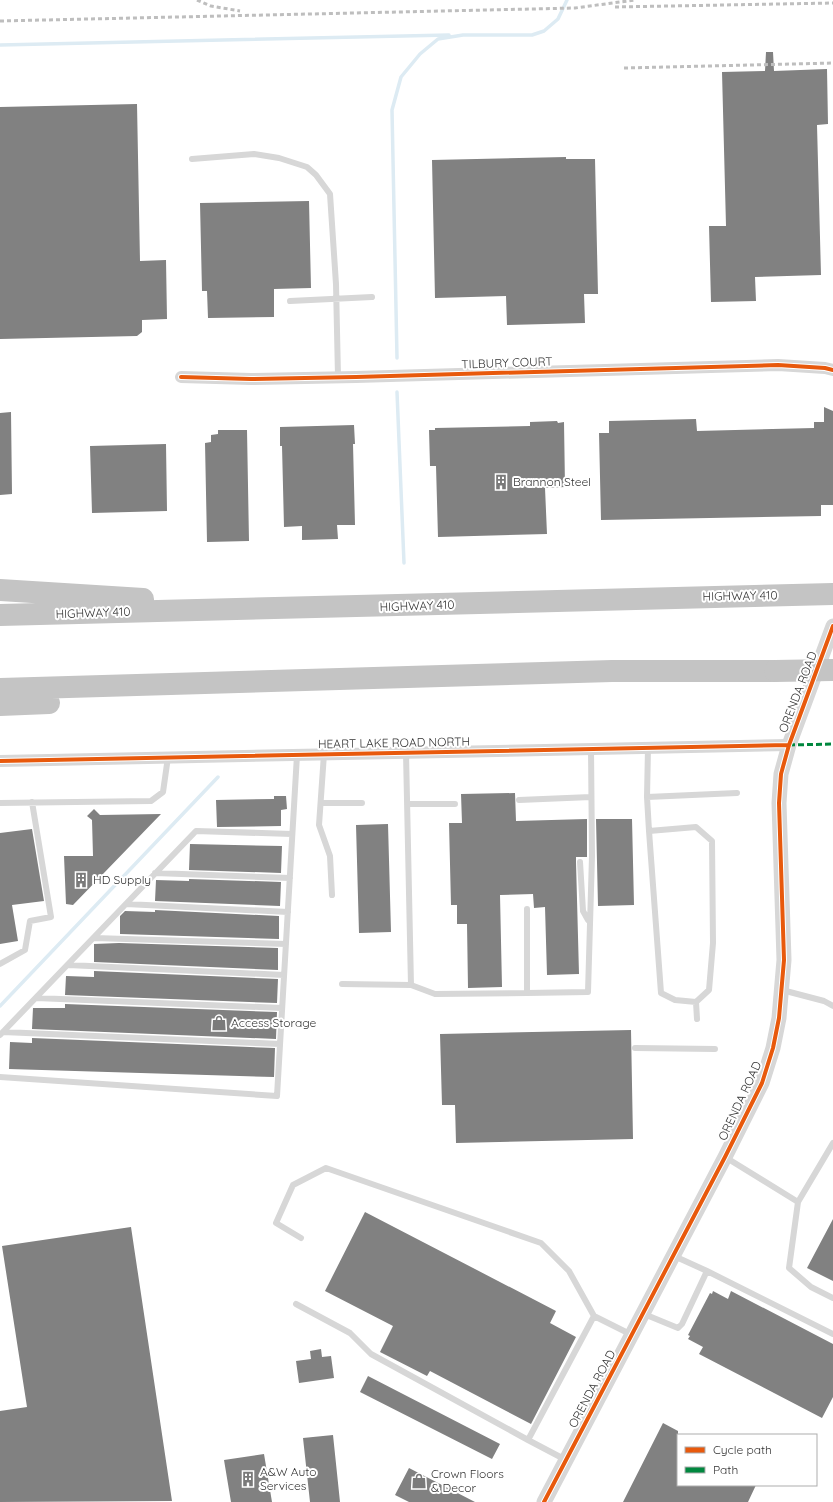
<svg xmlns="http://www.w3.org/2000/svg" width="833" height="1502" font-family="Quicksand,sans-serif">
<rect width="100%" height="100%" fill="#fff"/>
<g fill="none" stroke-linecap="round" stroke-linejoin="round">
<path stroke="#ddebf3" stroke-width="3.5" d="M0,45L449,35
M397,358L392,110L401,77L420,54L438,39L463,35H532L544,31L558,19L567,0
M397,392L404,563
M0,1006L218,777"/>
</g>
<path fill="#818181" d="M766,52H773L774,71L827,69L828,124L817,125L821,275L755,277L756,301L711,302L709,226H726L722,72L765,71Z
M137,104L140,261L166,260L167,319L142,320V332L137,336L0,339V107Z
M566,157V159H595L598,294H584L585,323L507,325L506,296L435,298L432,160Z
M309,201L311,288L274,289V317L208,318L207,291H202L200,203Z
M824,407L833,411V505H821V516L601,520L599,433H609V421L696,419L697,431L814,428V422H824Z
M11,412L12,494L0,495V413Z
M557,421L558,423L564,422L565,487L545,488L547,534L438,537L436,466H430L429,430H435V428L530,426V422Z
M354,425L355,444H353L355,525H337L338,539L302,540V526L284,527L282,446H280V427Z
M218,430H247L249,541L207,542L205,443L211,442V435L218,434Z
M166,444L167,511L92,513L90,446Z
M515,793L516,821L587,819V857H576V862L579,974L547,975L545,907L534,908L533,894L500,895L502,987L468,988L467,924H457V905H451L449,823H462L461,794Z
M274,796H286L287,809L281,810V826L217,827L216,800L274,799Z
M94,809L100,815L161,814L73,905L66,904L64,856H93L92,820L87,816Z
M596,819H632L634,905L598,906Z
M388,824L391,932L359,933L356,825Z
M32,829L44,901L12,905L18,941L0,944V833Z
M190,844L282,846L281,873L189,870Z
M189,879L281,882L280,906L155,901L156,880L189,881Z
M155,910L279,916V939L120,934V916L125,911L155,912Z
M119,943L278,948V970L94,962V944Z
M94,971L278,979L277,1003L65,995L66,976L94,977Z
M65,1004L277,1012L276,1039L32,1029L33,1008H65Z
M631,1030L633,1139L456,1143L455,1105H442L440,1034Z
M32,1038L275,1048L274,1077L9,1069L10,1042L32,1043Z
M365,1212L556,1311L550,1323L576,1337L531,1424L430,1371L427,1376L380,1352L393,1326L325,1291Z
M833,1219V1281L807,1268Z
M131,1227L172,1501L0,1502V1411L27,1407L2,1246Z
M713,1291L728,1299L731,1291L833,1344V1397L822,1418L699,1354L703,1347L688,1339L690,1336L688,1335L710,1293L712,1294Z
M321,1349L322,1357L331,1356L334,1378L299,1383L296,1361L311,1359L310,1351Z
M368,1376L500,1444L492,1459L360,1392Z
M663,1423L678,1431V1485H756L748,1502H623Z
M333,1435L340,1502H310L303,1438Z
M264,1454L272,1502H231L224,1460Z
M409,1468L475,1502H409L395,1495Z"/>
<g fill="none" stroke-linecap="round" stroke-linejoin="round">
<path stroke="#d7d7d7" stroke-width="6" d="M192,159L254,154L279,158L307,167L316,175L330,194L336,284L338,377
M290,301L372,297
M648,748L647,797L649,831
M324,754L319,825L330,856L332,895
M647,797L737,793
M519,800L591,797
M0,803L151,801L163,792L168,757
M321,803H362
M407,804H455
M580,862L583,911L588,920
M155,873L290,878
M126,904L288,912
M94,938L286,944
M0,964L25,950L30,921L51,917L32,802
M68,965L284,975
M342,984L411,985L406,753
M411,985L435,994L527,993V909
M782,990L824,1001L833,1006
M527,993L588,992L592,856L591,749
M36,998L282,1008
M696,1002L675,1000L661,993L649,831L696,827L712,841L713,943L709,990L696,1002L697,1019
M3,1032L280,1044
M0,1035L196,831L292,834
M635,1048L715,1049
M0,1077L277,1096L297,755
M725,1157L798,1202L789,1268L811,1287L833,1298
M798,1202L833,1143
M301,1238L276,1223L293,1185L326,1168L541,1243L569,1271L594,1316
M707,1271L833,1334
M296,1304L350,1333L371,1354L528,1440
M644,1314L678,1328L682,1324L707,1271L674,1256
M566,1460L528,1440L594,1316L632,1335"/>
<path stroke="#d7d7d7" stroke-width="12" d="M181,377L251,379L356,377L778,365L825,368L833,370
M0,761L789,745"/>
<path stroke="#d7d7d7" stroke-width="15" d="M544,1502L725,1157L762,1083L773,1048L779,1018L784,960L779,803L781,774L789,745L833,626"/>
<path stroke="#c4c4c4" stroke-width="22" d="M0,590L143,599
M0,615L833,594
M0,689L612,671H775
M0,705L49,703"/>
<path stroke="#bebebe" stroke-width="3" stroke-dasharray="4 3" stroke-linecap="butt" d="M197,0L211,6L240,11
M615,7L833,3
M0,21L575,8L635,0
M624,68L833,63"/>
<path stroke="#c4c4c4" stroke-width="22" d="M775,671L833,670"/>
<path stroke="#00873e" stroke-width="3" stroke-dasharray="6 3" stroke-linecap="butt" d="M789,745L833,744"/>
<g stroke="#fff" stroke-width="6">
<path id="cycleway" d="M181,377L251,379L356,377L778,365L825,368L833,370
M0,761L789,745
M544,1502L725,1157L762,1083L773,1048L779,1018L784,960L779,803L781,774L789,745L833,626"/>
</g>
<use href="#cycleway" stroke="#e8590c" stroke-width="4"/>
</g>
<defs>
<g id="building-bare" transform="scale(1.2)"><path d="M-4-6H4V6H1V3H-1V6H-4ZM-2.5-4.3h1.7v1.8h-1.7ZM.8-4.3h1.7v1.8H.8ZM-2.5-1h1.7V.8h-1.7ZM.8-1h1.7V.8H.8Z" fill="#7a7a7a" stroke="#fff" stroke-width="2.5" paint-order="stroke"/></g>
<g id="shop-bare" transform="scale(1.2)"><path d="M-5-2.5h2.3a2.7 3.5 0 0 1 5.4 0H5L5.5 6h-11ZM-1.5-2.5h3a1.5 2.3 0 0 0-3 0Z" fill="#7a7a7a" stroke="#fff" stroke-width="2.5" paint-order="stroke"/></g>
</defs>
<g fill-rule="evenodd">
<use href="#building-bare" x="501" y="482"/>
<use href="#building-bare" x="81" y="880"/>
<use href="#shop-bare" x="219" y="1023"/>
<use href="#building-bare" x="248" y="1479"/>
<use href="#shop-bare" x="419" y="1481"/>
</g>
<g text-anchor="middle" stroke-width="4" stroke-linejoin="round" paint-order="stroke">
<g font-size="12" fill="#333" stroke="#fff">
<text transform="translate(507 363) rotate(-2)" y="4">TILBURY COURT</text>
<text transform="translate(740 596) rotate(-1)" y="4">HIGHWAY 410</text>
<text transform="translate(417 606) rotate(-2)" y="4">HIGHWAY 410</text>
<text transform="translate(93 613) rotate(-2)" y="4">HIGHWAY 410</text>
<text transform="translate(798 692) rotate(-69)" y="4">ORENDA ROAD</text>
<text transform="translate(394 743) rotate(-1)" y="4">HEART LAKE ROAD NORTH</text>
<text transform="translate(740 1101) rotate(-65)" y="4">ORENDA ROAD</text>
<text transform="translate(592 1389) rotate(-62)" y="4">ORENDA ROAD</text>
</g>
<g font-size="12" fill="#333" stroke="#fff" text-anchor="start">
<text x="513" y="486">Brannon Steel</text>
<text x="93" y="884">HD Supply</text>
<text x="231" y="1027">Access Storage</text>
<text x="260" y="1476">A&amp;W Auto<tspan x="260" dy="14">Services</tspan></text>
<text x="431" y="1478">Crown Floors<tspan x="431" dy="14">&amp; Decor</tspan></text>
</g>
</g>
<rect x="677" y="1434" width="140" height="52" fill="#ffffff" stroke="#adadad"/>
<rect x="685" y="1447" width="20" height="6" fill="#e8590c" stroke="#adadad"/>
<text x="713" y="1454" font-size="12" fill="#333333">Cycle path</text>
<rect x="685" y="1467" width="20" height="6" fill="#00873e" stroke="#adadad"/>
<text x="713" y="1474" font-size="12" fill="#333333">Path</text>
</svg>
